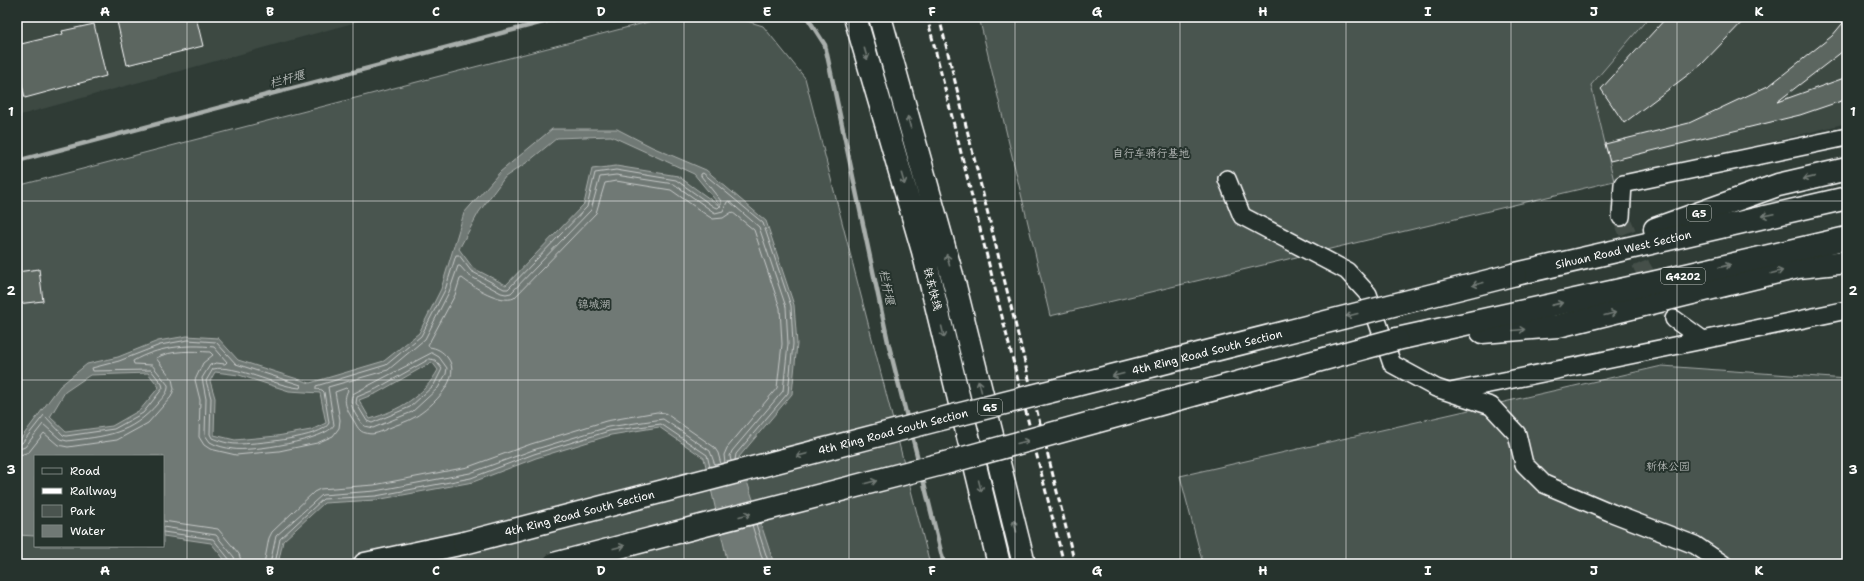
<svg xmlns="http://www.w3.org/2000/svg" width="1864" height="581" font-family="'Shantell Sans','LXGW WenKai TC',sans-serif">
<rect width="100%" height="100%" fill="#2f3b35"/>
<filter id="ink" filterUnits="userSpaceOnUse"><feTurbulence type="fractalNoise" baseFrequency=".025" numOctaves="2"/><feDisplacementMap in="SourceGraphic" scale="8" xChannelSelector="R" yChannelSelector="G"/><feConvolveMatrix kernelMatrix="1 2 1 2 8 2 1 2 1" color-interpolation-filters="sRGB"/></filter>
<g filter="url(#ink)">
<path fill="#3c4842" d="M17,17H375L17,116Z
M1649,17H1847V123L1614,181L1591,85Z"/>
<path fill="#4a544f" stroke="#a4aaa7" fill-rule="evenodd" d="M667,17H734L763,26L805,78L930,564H17V186ZM35,456H163V546H35Z
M979,17H1649L1591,85L1614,181L1050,316Z
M1662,366L1847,379V564H1203L1180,476Z"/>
<path fill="#707975" stroke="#a9afac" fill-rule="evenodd" d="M552,129H617L652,147L706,170L766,221L794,305L797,344L792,394L739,457L774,564H728L704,458L659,427L611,435L536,458L473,482L376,500L324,503L283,541L278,564H228L211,543L163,536V456H35V536L17,535V441H19L60,386L87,364L118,357L158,341L187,336L218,338L238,360L310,383L384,361L419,333L441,289L464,213L500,172ZM611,136L694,174L721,207L678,176L616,166L592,169L584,204L506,285L473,268L459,249L479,212L505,177L529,161L557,138ZM432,362L438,370C423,397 399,410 370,419L359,400L377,393ZM215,372L239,375L289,391L320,393L326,423L311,430L277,436L235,440L214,435L215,398L210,381ZM148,373L159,387L140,410L112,426L66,432L50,417L65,392L90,375Z"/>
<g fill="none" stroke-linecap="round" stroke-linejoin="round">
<path stroke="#c6c9c8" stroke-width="1" d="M432,353L439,357L447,368L446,374L438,388L412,412L373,428L364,426C357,418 347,404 353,394Z
M430,359L435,360L442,369L434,385L410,407L372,423L367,421L356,403L357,397L376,389Z
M17,445L22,443L44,415L63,435L66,436L114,429L143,413L163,388L162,384L151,370L93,371L92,368L119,361L160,345L188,340L216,342L236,364L301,385L300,388C274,386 236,364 213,369L206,381L211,398L210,434L212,438C219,441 229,444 237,444C253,444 323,438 329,423L324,392L322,390L316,389V386L386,365L421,336L445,290L456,255H459L471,271L504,289H508L587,207L595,173L616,170L676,180L714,207L718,208L721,205V201L701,176V174L703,173L763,223L791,306L793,344L788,393L736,454L735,460
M17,450L25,447L43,424L60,439L67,441C106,436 131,435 158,403C163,397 169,392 168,385L152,365L134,364L133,361C157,347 186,344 214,347L227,362L225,364L216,363L210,365L202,378L206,399L205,435L210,442C216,446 226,448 233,449C250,452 327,440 334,425L328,387L388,370L425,339L449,292L458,266H460L468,275L501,293L506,294L511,293L591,210L600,177L616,175L674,184L715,213L723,211L727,202L729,201L759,227L786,307L788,344L783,391L732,451L730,456L731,461
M17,456L29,452L44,433L58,445L68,447L117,440L148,423L171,397L174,389L172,379L156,358C171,350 193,351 210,352L213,355L203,363L195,380L200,400L199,437L204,445L210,449L236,455L279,451L317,443L333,436L339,428L340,420L335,392L346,388L348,390C342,402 347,410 354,421C357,426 359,432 366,433C374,436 382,431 389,428C398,424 407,422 415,417C432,407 464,377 447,357C442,351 437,348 429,347L428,345L455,295L460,279L462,278C473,287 501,304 514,298L596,213L605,183L616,181L671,190L708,216L713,219L723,218L732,212L754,230L780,308L782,344L777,388L727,448L724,455L725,463
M163,521L218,529L239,554L242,564
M756,524L769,564
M752,525L764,564
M163,527L216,535L234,557L236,564
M163,532L213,539L230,560L231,564
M264,564L269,538L272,532L314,492L320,489L374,485L468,467L531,444L606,421L657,412L665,413L714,447L718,453L721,464
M270,564L276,536L322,495L375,491L470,473L533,450L608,427L663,419L710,451L715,465
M275,564L280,539L323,499L376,496L471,478L534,454L609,431L661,424L707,455L710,467"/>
<path stroke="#a9afac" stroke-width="4.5" d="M807,17L825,45L888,342L908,421
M17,161L562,17
M911,432L919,463
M922,475L944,564"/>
</g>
<path fill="#5b6661" stroke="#fff" d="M116,17H196L203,46L127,65Z
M1667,17H1747L1701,65L1624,123L1601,89Z
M1847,18V48L1777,102L1847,77V99L1800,115L1610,161L1605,144L1689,123L1770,85L1832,36Z
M94,24L106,76L25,98L17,63V45L63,34L62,31Z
M39,269L43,301L17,304V272Z"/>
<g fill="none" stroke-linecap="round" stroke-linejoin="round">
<path stroke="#444f49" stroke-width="17" stroke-dasharray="17 8" stroke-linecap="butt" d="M1621,217L1642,267L1674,319"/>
<g stroke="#fff" stroke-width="20">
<path id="minor" d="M1227,179L1242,216L1347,271L1368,294L1392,364L1436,388L1491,406L1517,434L1524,464L1544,484L1612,513L1695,545L1723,564
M1621,217L1623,184L1847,137
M1674,319L1703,340L1847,310
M1450,392L1703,340"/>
</g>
<g stroke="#fff" stroke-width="25">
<path id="major" d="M855,17L923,251L999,564
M880,17L955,286L1024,564"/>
</g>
<g stroke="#fff" stroke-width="25">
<g id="highway">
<path d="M1655,229L1778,185L1847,169"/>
<path id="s1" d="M1516,274L1847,198"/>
<path d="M1482,332L1558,326L1798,267L1847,262"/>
<path d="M1397,339L1652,283L1847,238"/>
<path d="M365,564L464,543"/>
</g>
</g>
<use href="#minor" stroke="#26332d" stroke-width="17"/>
<use href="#major" stroke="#26332d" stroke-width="22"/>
<use href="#highway" stroke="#26332d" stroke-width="22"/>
<path stroke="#fff" stroke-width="3" stroke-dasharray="6 3" stroke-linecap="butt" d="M927,17L1064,564
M939,17L1075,564"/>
<g stroke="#fff" stroke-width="25" stroke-linecap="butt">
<g id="highway-bridge">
<path id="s2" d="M464,543L933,421L1516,274"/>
<path d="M554,564L949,462L1397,339"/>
</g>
</g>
<use href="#highway-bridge" stroke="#26332d" stroke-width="22"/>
</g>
<defs><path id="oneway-shaft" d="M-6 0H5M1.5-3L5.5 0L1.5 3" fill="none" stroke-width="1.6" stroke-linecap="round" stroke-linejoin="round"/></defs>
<g stroke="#727a76">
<use href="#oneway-shaft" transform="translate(866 54) rotate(74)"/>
<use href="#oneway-shaft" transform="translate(909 122) rotate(-105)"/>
<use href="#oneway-shaft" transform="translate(1809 178) rotate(167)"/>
<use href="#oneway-shaft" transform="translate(903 179) rotate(74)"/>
<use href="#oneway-shaft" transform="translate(1768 215) rotate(168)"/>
<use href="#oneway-shaft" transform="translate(948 260) rotate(-105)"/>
<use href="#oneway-shaft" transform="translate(1725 266) rotate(-13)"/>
<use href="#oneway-shaft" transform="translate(1777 272) rotate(-14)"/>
<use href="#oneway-shaft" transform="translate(1478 284) rotate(166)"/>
<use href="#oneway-shaft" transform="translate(1557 304) rotate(-13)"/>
<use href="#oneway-shaft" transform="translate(1610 314) rotate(-14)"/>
<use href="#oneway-shaft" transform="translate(1352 315) rotate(166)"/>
<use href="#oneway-shaft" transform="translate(1519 330) rotate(-5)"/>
<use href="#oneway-shaft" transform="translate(943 332) rotate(76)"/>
<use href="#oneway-shaft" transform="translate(1118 375) rotate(166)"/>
<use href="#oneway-shaft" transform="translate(980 386) rotate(-104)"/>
<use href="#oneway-shaft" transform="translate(1023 442) rotate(-15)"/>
<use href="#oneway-shaft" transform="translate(802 455) rotate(165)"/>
<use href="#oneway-shaft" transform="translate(871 482) rotate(-14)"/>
<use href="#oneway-shaft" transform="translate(980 486) rotate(76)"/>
<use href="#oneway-shaft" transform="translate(745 515) rotate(-14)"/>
<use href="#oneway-shaft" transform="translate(1015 526) rotate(-104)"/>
<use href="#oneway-shaft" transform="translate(619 547) rotate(-14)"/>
</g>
</g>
<path fill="none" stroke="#fff" stroke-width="1" stroke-opacity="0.55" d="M187,17V564M353,17V564M518,17V564M684,17V564M849,17V564M1015,17V564M1180,17V564M1346,17V564M1511,17V564M1677,17V564M17,201H1847M17,380H1847"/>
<g text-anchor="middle" stroke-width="4" stroke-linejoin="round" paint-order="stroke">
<g fill="#26332d" stroke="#bec2c0" stroke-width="1">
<rect x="1687" y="205" width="24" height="16" rx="3"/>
<rect x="1661" y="268" width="44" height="16" rx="3"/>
<rect x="978" y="399" width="24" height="16" rx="3"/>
</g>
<g font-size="10" font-weight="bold" fill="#fff">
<text x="1699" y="217">G5</text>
<text x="1683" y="280">G4202</text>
<text x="990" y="411">G5</text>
</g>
<g font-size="11" fill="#b7bbb9" stroke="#26332d">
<text x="1151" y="157">自行车骑行基地</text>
<text x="594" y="308">锦城湖</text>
<text x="1668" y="470">新体公园</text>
</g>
<g font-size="11" fill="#fff" stroke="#26332d">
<text dy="4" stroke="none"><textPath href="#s1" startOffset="110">Sihuan Road West Section</textPath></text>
<text transform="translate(933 289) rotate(76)" y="4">铁东快线</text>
<text dy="4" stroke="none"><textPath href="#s2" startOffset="767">4th Ring Road South Section</textPath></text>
<text dy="4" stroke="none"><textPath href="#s2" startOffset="443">4th Ring Road South Section</textPath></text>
<text dy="4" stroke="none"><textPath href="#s2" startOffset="119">4th Ring Road South Section</textPath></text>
</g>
<g font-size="12" font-style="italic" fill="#b8bcba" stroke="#26332d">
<text transform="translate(287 79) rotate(-15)" y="4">栏杆堰</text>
<text transform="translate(887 287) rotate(78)" y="4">栏杆堰</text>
</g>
</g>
<rect width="1864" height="581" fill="none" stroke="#26332d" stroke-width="44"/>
<rect x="34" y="455" width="130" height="92" fill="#26332d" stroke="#7d8581"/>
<rect x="42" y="468" width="20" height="6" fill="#26332d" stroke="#7d8581"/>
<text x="70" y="475" font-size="12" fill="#ffffff">Road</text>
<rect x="42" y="488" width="20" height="6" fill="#ffffff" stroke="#7d8581"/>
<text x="70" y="495" font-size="12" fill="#ffffff">Railway</text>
<rect x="42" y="505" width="20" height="12" fill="#4a544f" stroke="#7d8581"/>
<text x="70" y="515" font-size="12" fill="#ffffff">Park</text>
<rect x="42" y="525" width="20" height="12" fill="#707975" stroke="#7d8581"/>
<text x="70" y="535" font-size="12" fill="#ffffff">Water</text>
<rect x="22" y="22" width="1820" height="537" fill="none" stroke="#fff" stroke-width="1.5"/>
<g font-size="13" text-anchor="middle" font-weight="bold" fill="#fff">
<text x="105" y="16">A</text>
<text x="270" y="16">B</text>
<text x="436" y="16">C</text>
<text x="601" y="16">D</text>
<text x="767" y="16">E</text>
<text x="932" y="16">F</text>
<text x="1097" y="16">G</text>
<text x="1263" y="16">H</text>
<text x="1428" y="16">I</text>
<text x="1594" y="16">J</text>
<text x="1759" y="16">K</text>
<text x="11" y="116">1</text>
<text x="1853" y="116">1</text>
<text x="11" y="295">2</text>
<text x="1853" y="295">2</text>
<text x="11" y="474">3</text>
<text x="1853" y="474">3</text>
<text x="105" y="575">A</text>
<text x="270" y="575">B</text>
<text x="436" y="575">C</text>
<text x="601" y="575">D</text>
<text x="767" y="575">E</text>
<text x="932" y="575">F</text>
<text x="1097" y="575">G</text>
<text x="1263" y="575">H</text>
<text x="1428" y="575">I</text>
<text x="1594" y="575">J</text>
<text x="1759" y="575">K</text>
</g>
</svg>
